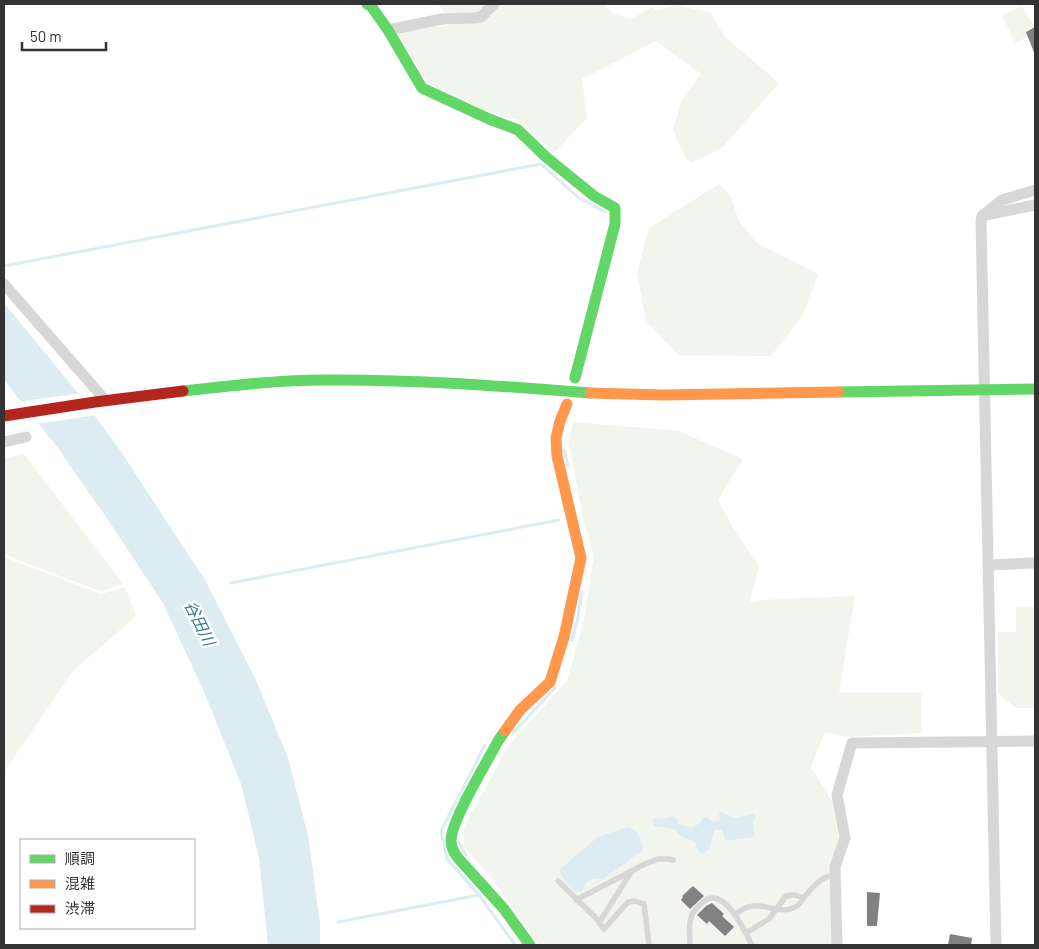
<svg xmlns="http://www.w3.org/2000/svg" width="1039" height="949" font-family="Barlow,'Noto Sans JP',sans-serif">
<rect width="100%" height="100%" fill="#fff"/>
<path fill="#f1f5ed" d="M438,4H605L612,13L631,19L652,7L656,11L675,5L710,12L725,37L779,83L723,147L691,163L685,157L673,130L681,102L701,74L656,41L582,79L587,118L554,153L517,120L478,109L429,84L393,31L454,25Z
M1022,6L1035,28V33L1015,43L1002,16Z
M719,184L731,197L739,221L757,243L818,274L802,317L771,356L679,355L646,321L637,272L649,228Z
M573,422L679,431L743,459L718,500L734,529L759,567L749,603L763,600L855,596L839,693H921V733L847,737L825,732L811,767L832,801L839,840L830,866L833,945H539L491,877L464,847L463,829L509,745L567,681L583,624L594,556L583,517L569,445Z
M24,454L123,584L102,591L67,579L4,554V458Z
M4,557L101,594L125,587L136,616L72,672L4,772Z
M1016,607H1035V708H1016L998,694V632H1016Z"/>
<path fill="#ddebf3" d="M4,303L73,387L120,450L205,580L256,680L288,758L308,835L320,924V945H268L259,858L241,784L205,694L163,603L106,517L57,447L4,380Z
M719,812H721L734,818L753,814L756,817L753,823L755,835L753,837L726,841L722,830H714L710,849L702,854L698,851L695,842L679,835L674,829L654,826L652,822L654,818L664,819L672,816L679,821L677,823L691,828L699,824L704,817H707L713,822L720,821Z
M628,827C638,829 643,841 643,850L603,879H592L586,883L582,891L575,892C570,885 560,878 560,869L598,837Z"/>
<path fill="#fff" d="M81,393L97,415L35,424L18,402Z"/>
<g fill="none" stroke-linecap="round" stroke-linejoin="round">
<path stroke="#ddebf3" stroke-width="3" d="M4,266L541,164L579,198L605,212
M564,450L568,466
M231,583L559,520
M572,640L577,622L582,592
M513,733L555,688
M485,745L441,831L447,859L479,895L515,945
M459,842L466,855
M338,922L479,895"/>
</g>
<path fill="#818181" d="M1035,27V55L1026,32Z
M693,886L704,896L690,909L681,900L683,897L682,896Z
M867,892L880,893L877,926H867Z
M712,903L724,914L722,916L734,927L725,936L709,921L707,924L697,915L706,906Z
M950,934L972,938L971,945H948Z"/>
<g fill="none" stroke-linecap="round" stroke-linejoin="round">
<path stroke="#d7d7d7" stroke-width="5.5" d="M558,881L595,917L604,929L628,902L635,901L644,904L649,945
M576,900L645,864L658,859H669L673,860
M735,915C758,893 776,919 797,906C801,903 804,897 807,894C815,884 823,876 835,875
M599,923L631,872
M746,933L769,919L786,896L795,895L804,898
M690,945C690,937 688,926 691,918C692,912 698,906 703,902C723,884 745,931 752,945"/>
<path stroke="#d7d7d7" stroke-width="11" d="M388,30L442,19L474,18L481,17L494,4
M986,215L1035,205
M4,284L106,401
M4,442L26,437
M989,565L1035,563
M837,945L835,867L845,838L837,795L852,743L1035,741
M996,945L981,222L982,216L1002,200L1035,190"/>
<path stroke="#63d668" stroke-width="11" d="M367,4L371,6L388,30L422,88L489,119L518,130L546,157L594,196L615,208V224L575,378
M183,391C229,386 277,380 323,380C412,379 501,386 590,393
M839,392L1035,389
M505,731L498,741C487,762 452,819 451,840C451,847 454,853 458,858L504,909L530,945"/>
<path stroke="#ff974d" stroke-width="11" d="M590,393L663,395L839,392
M505,731L520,710L550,682L564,637L581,558L557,456L556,438L560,421L567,404"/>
<path stroke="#b3261e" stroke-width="11" d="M4,416L95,402L183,391"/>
</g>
<g text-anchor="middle" stroke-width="5" stroke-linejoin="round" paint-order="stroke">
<g font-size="16" font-style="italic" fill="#3f7597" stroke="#fff">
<text transform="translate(200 623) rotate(64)" y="6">谷田川</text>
</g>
</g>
<rect width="1039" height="949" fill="none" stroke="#333333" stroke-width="10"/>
<rect x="20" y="839" width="175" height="90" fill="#ffffff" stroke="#adadad"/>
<rect x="30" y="855" width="25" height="8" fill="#63d668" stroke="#adadad"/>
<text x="65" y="864" font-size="15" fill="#333333">順調</text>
<rect x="30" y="880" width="25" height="8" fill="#ff974d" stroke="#adadad"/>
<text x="65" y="889" font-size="15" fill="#333333">混雑</text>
<rect x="30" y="905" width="25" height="8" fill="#b3261e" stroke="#adadad"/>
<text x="65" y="914" font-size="15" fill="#333333">渋滞</text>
<path d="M22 42v8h84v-8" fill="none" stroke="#333333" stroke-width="2.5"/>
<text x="30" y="42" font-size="15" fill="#333333" stroke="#ffffff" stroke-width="4" paint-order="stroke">50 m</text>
</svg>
